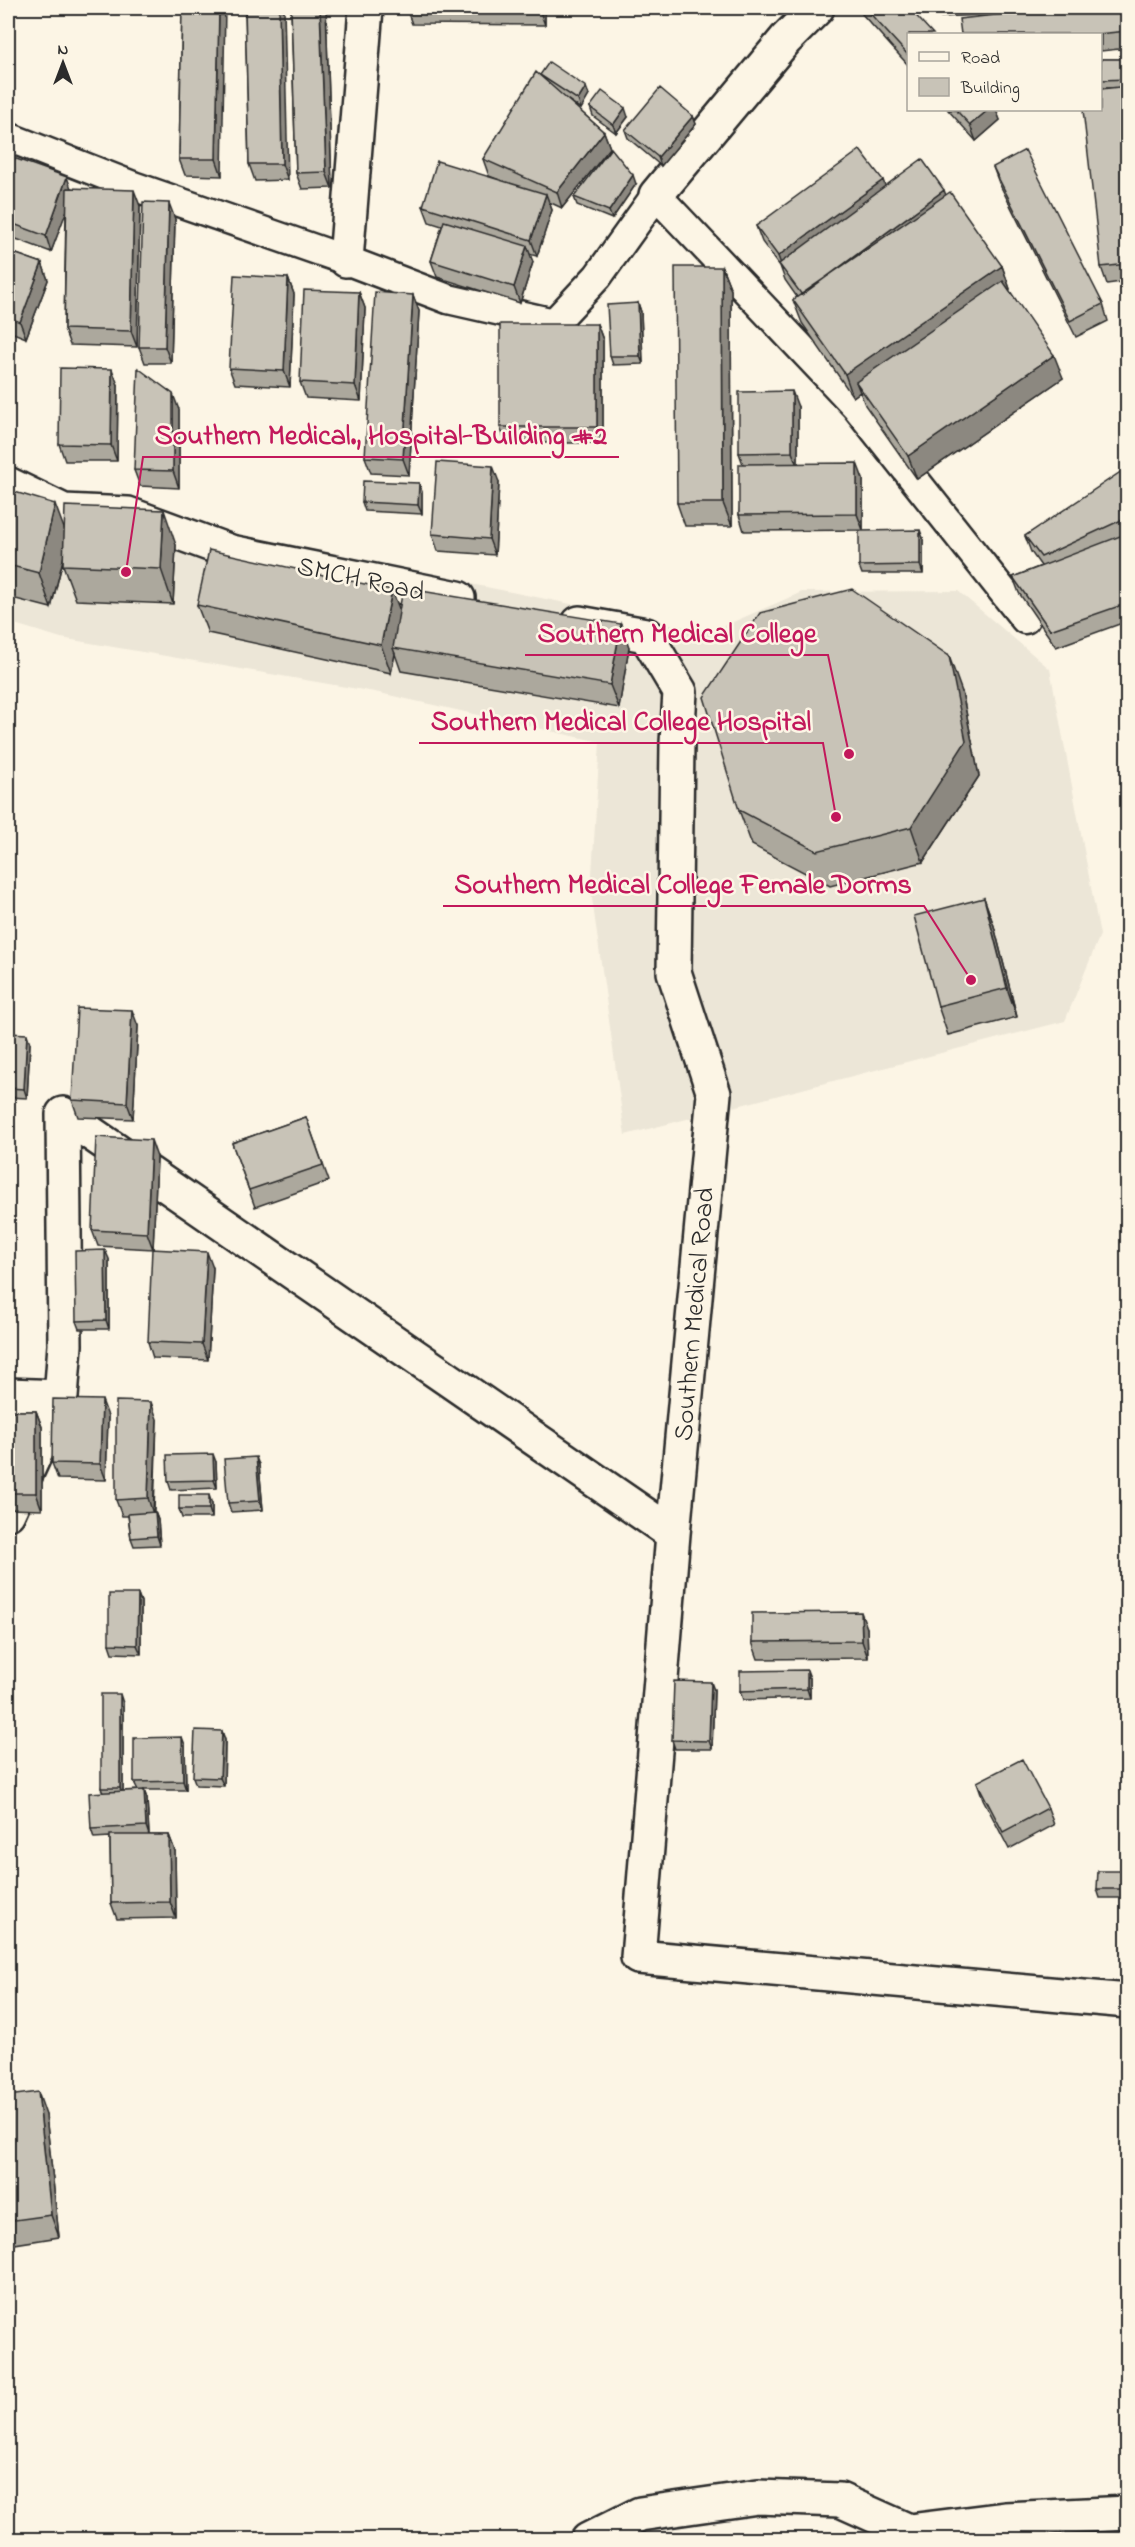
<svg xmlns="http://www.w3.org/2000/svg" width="1135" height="2547" font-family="'Indie Flower',sans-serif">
<rect width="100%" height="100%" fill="#fcf5e5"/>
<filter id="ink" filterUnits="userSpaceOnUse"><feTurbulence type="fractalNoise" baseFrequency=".0167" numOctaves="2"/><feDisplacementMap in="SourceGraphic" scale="12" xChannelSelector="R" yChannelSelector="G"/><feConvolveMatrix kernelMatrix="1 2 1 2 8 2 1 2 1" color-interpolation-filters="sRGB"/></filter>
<g filter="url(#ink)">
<path fill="#ece6d7" d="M8,477L242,538L710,632L802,592L958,591L1050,669L1100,935L1065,1021L625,1135L591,891L600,742L375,692L61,638L8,622Z"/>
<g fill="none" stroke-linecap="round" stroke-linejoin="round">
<g stroke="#2b2b2b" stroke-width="33">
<path id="lane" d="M8,137L133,186L346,260L448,299L554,323L598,276L656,195L856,406L1025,619"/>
</g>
<g stroke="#2b2b2b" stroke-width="38">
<path id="street" d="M656,195L786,39L817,8
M346,260L366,8
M8,484L64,511L128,514L231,552L458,598
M579,623L646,635L680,692L677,743L674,972L714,1094L673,1534
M8,1395L61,1397
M8,1513L61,1397L65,1345L63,1114L673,1534L638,1957L1128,2001
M588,2540L640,2514L758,2497L840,2500L909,2531L1005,2519L1128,2513"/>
</g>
<use href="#lane" stroke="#fcf5e5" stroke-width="28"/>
<use href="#street" stroke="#fcf5e5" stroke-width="33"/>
</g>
<path fill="#aca89d" stroke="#2b2b2b" stroke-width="1.5" d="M182,8L222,176L185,175L179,159Z
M245,8L288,180L255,181L249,164Z
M291,8H326L332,188L302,189L296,173Z
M406,8H545V25L412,24Z
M860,8H909V66L862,14Z
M938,8H1128V48L1101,51V34L997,14L941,17Z
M1101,59H1128V281L1107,284L1101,267L1113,88H1102L1101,85Z
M540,75L589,95L581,109L567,99L604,132L610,148L562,208L549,202L552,210L537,256L529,254L533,262L520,303L437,277L431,261L442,226L429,222L423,206L497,179L489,176L483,159L541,76Z
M590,107L628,117L616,133L593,116Z
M948,110H996L1000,120L976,141Z
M693,116L696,124L661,166L628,138L625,130Z
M8,156L71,188L140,206L137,347L70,345L64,329L66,211L51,252L8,236Z
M993,167L1103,304L1108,321L1076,337L999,183Z
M636,184L612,219L577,205L574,197Z
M885,186L946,195L1002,266L1010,289L1009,290L1063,378L917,479L865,405L860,392L853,397L802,323L793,300L797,297L785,280L780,266L762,242L756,226Z
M175,219L171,363H145L139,347Z
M8,251L42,263L48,280L26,338L8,331Z
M722,267L731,290L732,526H685L677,503Z
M288,278L294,294L290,387L235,384L229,368Z
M359,292L365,308L361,401L306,398L300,382Z
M413,295L419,311L409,475L371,473L365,457Z
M638,303L641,312L643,364L613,365L610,356Z
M597,324L603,340V443H506L500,427Z
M118,385L117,461H65L59,444Z
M798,407V464L863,479V530L744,531L739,515L743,464L739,453Z
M179,410V488L140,486L134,470Z
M1128,473V621L1056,647L1019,593L1013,577L1041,566L1031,552L1025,536Z
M499,482L495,555L438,551L432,534Z
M419,483L422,492V514L365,511L362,502Z
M8,490L64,529L176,545L173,604L76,600L63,565V560L51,608L8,597Z
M923,538V574H862L859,566Z
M197,605L399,610L629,647L619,708L401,671L395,654L391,673L208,633Z
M962,692L979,776L923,862L830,886L752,845L739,810Z
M984,898L994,926L1017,1017L948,1035L938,1006Z
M138,1026L133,1119L78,1117L72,1100Z
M8,1033L30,1043L27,1098L8,1097Z
M306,1117L329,1181L255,1207L232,1143Z
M157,1157L153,1249L98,1246L92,1230Z
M109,1259V1329H79L76,1321Z
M213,1268L208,1360L153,1358L148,1342Z
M8,1411H36L42,1427V1510L8,1509Z
M108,1416L106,1480L58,1479L52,1463Z
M157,1419L154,1512H155L158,1520L160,1545L134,1546L131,1538L128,1516H122L116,1500Z
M216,1462L217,1488L171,1490L168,1481Z
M259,1465L263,1510L231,1512L228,1503Z
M212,1504V1518H182L179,1509Z
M138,1594L141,1602V1654L112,1653L109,1644Z
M867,1628L868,1658L758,1659L752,1642Z
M810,1678V1698L743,1700L740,1691Z
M714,1690L712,1749H675L672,1740Z
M123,1703V1791L138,1790L134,1782L185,1745L186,1790H144L147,1799L149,1835H169L175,1851L176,1918L117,1919L111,1903L110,1837L94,1838L91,1829L103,1793L101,1788Z
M222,1731L225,1740L224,1786L196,1785L193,1777Z
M977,1782L1048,1808L1054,1825L1009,1849L983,1799Z
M1128,1880V1898H1100L1097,1889Z
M8,2096L46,2115L59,2237L8,2245Z"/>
<path fill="#8c8880" stroke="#2b2b2b" stroke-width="1.5" d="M219,8H225L222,176L216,159Z
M279,8H284L288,180L282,164Z
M320,8H326L332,188L326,172Z
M539,8H545V25L539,9Z
M586,87L589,95L581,109L578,100Z
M625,108L628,117L616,133L613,125Z
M988,110H996L1000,120L976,141L970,125Z
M693,116L696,124L661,166L658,157Z
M604,132L610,148L562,208L557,192Z
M633,175L636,184L612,219L609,211Z
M67,177L73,194L51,252L46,236Z
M883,180L889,196L783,270L778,256Z
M134,190L140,206L137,347L131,331Z
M944,190L950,206L802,295Z
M546,194L552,210L537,256L531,240Z
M169,203L175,219L171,363L165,347Z
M527,246L533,262L520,303L514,287Z
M42,263L48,280L26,338L20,322Z
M1002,266L1010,289L862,391L856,382L860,392L853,397L845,374Z
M722,267L731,290L732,526L723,503Z
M288,278L294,294L290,387L284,371Z
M359,292L365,308L361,401L355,385Z
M413,295L419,311L409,475L403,459Z
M638,303L641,312L643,364L640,356Z
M597,324L603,340V443L597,427Z
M1054,355L1063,378L917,479L908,456Z
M112,369L118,385L117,461L111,445Z
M792,391L798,407V468L792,452Z
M173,394L179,410V488L173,471Z
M857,463L863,479V530L857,514Z
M493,466L499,482L495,555L489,539Z
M419,483L422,492V514L418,505Z
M55,504L68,539L51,608L39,573Z
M164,510L176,545L173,604L161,569Z
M920,530L923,538V574L920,565Z
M392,590L403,619L393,648L395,654L391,673L381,645Z
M621,624L629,647L619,708L610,685Z
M949,656L962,692L979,776L923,862L911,827Z
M984,898L994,926L1017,1017L1007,988Z
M132,1010L138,1026L133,1119L127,1103Z
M27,1034L30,1043L27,1098L24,1089Z
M151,1140L157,1157L153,1249L147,1233Z
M105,1250L109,1259V1329L106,1320Z
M207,1252L213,1268L208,1360L202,1344Z
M102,1400L108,1416L106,1480L100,1464Z
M151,1402L157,1419L153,1514L148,1498Z
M36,1411L42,1427V1510L36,1493Z
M213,1454L216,1462L217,1488L214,1480Z
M256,1457L259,1465L263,1510L260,1501Z
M209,1495L212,1504V1518L209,1509Z
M155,1512L158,1520L160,1545L157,1536Z
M138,1594L141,1602V1654L137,1645Z
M861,1612L867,1628L868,1658L862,1641Z
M807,1670L810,1678V1698L807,1689Z
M711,1682L714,1690L712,1749L709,1741Z
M120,1694L123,1703V1796L120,1788Z
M222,1731L225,1740L224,1786L220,1778Z
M182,1737L185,1745L186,1790L183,1781Z
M144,1790L147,1799L149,1835L146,1826Z
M169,1835L175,1851L176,1918L170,1902Z
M1124,1871L1128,1880V1898L1124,1889Z
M38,2092L46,2115L59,2237L51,2215Z"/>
<path fill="#c8c3b7" stroke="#2b2b2b" stroke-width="1.5" d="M182,8H219L216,159H179Z
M245,8H279L282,164H249Z
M291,8H320L326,172L296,173Z
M406,8H539V9Z
M865,8H909L933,34H909V56Z
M1059,8H1128V31L1097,34H961L959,19Z
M1101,59H1128V79L1101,80Z
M549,62L586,87L578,100L540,75Z
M536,72L604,132L557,192L483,159Z
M1128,86V264L1101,267L1083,110H1101V89Z
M660,88L693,116L658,157L625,130Z
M602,91L625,108L613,125L590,107Z
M956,110H988L970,125Z
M611,148L633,175L609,211L574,197Z
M860,150L883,180L778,256L756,226Z
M1025,150L1103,304L1070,321L993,167Z
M8,156L67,177L46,236L8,222Z
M922,159L944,190L802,295L779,264Z
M437,161L546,194L531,240L423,206Z
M67,188L134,190L131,331L64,329Z
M950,192L1002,266L845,374L793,300Z
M143,202L169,203L165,347H139Z
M444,221L527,246L514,287L431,261Z
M8,251L42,263L20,322L8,317Z
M675,267H722L723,503H677Z
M234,275L288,278L284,371L229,368Z
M1003,281L1054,355L908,456L856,382Z
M304,290L359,292L355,385L300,382Z
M375,292L413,295L403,459L365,457Z
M638,303L640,356H610L607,305Z
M500,324H597V427H500Z
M60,368L112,369L111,445L59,444Z
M138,368L173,394V471L134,470Z
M792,391V452L739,453V392Z
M437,462L493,466L489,539L432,534Z
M857,463V514L739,515V464Z
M1125,469L1128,473V517L1041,557L1025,536Z
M363,481L419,483L418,505L362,502Z
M8,490L55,504L39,573L8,565Z
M65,506L164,510L161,569L63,565Z
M920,530V565L859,566V531Z
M1128,533V603L1050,630L1013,577Z
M209,550L392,590L381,645L197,605Z
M403,588L621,624L610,685L393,648Z
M852,589L949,656L966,741L911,827L817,851L739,810L704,697L760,613Z
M984,898L1007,988L938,1006L914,916Z
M77,1008L132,1010L127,1103L72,1100Z
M8,1033L27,1034L24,1089L8,1088Z
M306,1117L323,1165L249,1190L232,1143Z
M96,1137L151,1140L147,1233L92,1230Z
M152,1249L207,1252L202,1344L148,1342Z
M105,1250L106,1320L76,1321L75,1251Z
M53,1399L102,1400L100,1464L52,1463Z
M116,1401L151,1402L148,1498L116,1500Z
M8,1411H36V1493H8Z
M213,1454L214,1480L168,1481L167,1455Z
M256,1457L260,1501L228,1503L224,1459Z
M179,1495H209V1509H179Z
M155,1512L157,1536L131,1538L128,1514Z
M109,1594H138L137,1645L109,1644Z
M861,1612L862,1641L752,1642V1613Z
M807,1670V1689L740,1691V1671Z
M674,1681L711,1682L709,1741L672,1740Z
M101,1694H120V1788H101Z
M195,1730L222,1731L220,1778L193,1777Z
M182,1737L183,1781L134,1782V1738Z
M1022,1759L1048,1808L1003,1832L977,1782Z
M144,1790L146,1826L91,1829L89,1793Z
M110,1835H169L170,1902L111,1903Z
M1098,1871H1124V1889H1097Z
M38,2092L51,2215L8,2221V2096Z"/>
</g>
<g text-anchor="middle" stroke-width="5" stroke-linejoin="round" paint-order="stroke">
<g font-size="27" fill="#2b2b2b" stroke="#fcf5e5">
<text transform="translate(361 578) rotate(12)" y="9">SMCH Road</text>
<text transform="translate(693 1314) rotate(-85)" y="9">Southern Medical Road</text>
</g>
</g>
<path fill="none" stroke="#c2185b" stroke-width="2" d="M126 572L143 457H619M849 754L828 655H525M836 817L823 743H419M971 980L924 906H443"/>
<g fill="#c2185b" stroke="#fcf5e5" stroke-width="2">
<circle cx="126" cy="572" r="6"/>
<circle cx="849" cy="754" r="6"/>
<circle cx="836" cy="817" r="6"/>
<circle cx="971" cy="980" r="6"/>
</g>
<g font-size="28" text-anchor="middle" font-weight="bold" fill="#c2185b" stroke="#fcf5e5" stroke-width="5" stroke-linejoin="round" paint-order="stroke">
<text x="381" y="444">Southern Medical., Hospital-Building #2</text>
<text x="677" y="642">Southern Medical College</text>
<text x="621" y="730">Southern Medical College Hospital</text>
<text x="683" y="893">Southern Medical College Female Dorms</text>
</g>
<rect width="1135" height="2547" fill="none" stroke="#fcf5e5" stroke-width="30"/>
<rect x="15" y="15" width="1105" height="2517" fill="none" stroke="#2b2b2b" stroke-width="2" filter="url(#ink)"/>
<rect x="907" y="33" width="195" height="78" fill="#fcf5e5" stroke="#a8a49b" stroke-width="1.5"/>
<rect x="919" y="52" width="30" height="9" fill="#fcf5e5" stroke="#a8a49b" stroke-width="1.5"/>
<text x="961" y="63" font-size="18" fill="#2b2b2b">Road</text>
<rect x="919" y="78" width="30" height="18" fill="#c8c3b7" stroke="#a8a49b" stroke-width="1.5"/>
<text x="961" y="93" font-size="18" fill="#2b2b2b">Building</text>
<g transform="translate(63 63)" stroke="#fcf5e5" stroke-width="4.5" paint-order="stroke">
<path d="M0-4.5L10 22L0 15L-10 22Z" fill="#2b2b2b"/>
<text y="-9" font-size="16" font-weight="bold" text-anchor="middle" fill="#2b2b2b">N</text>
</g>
</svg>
